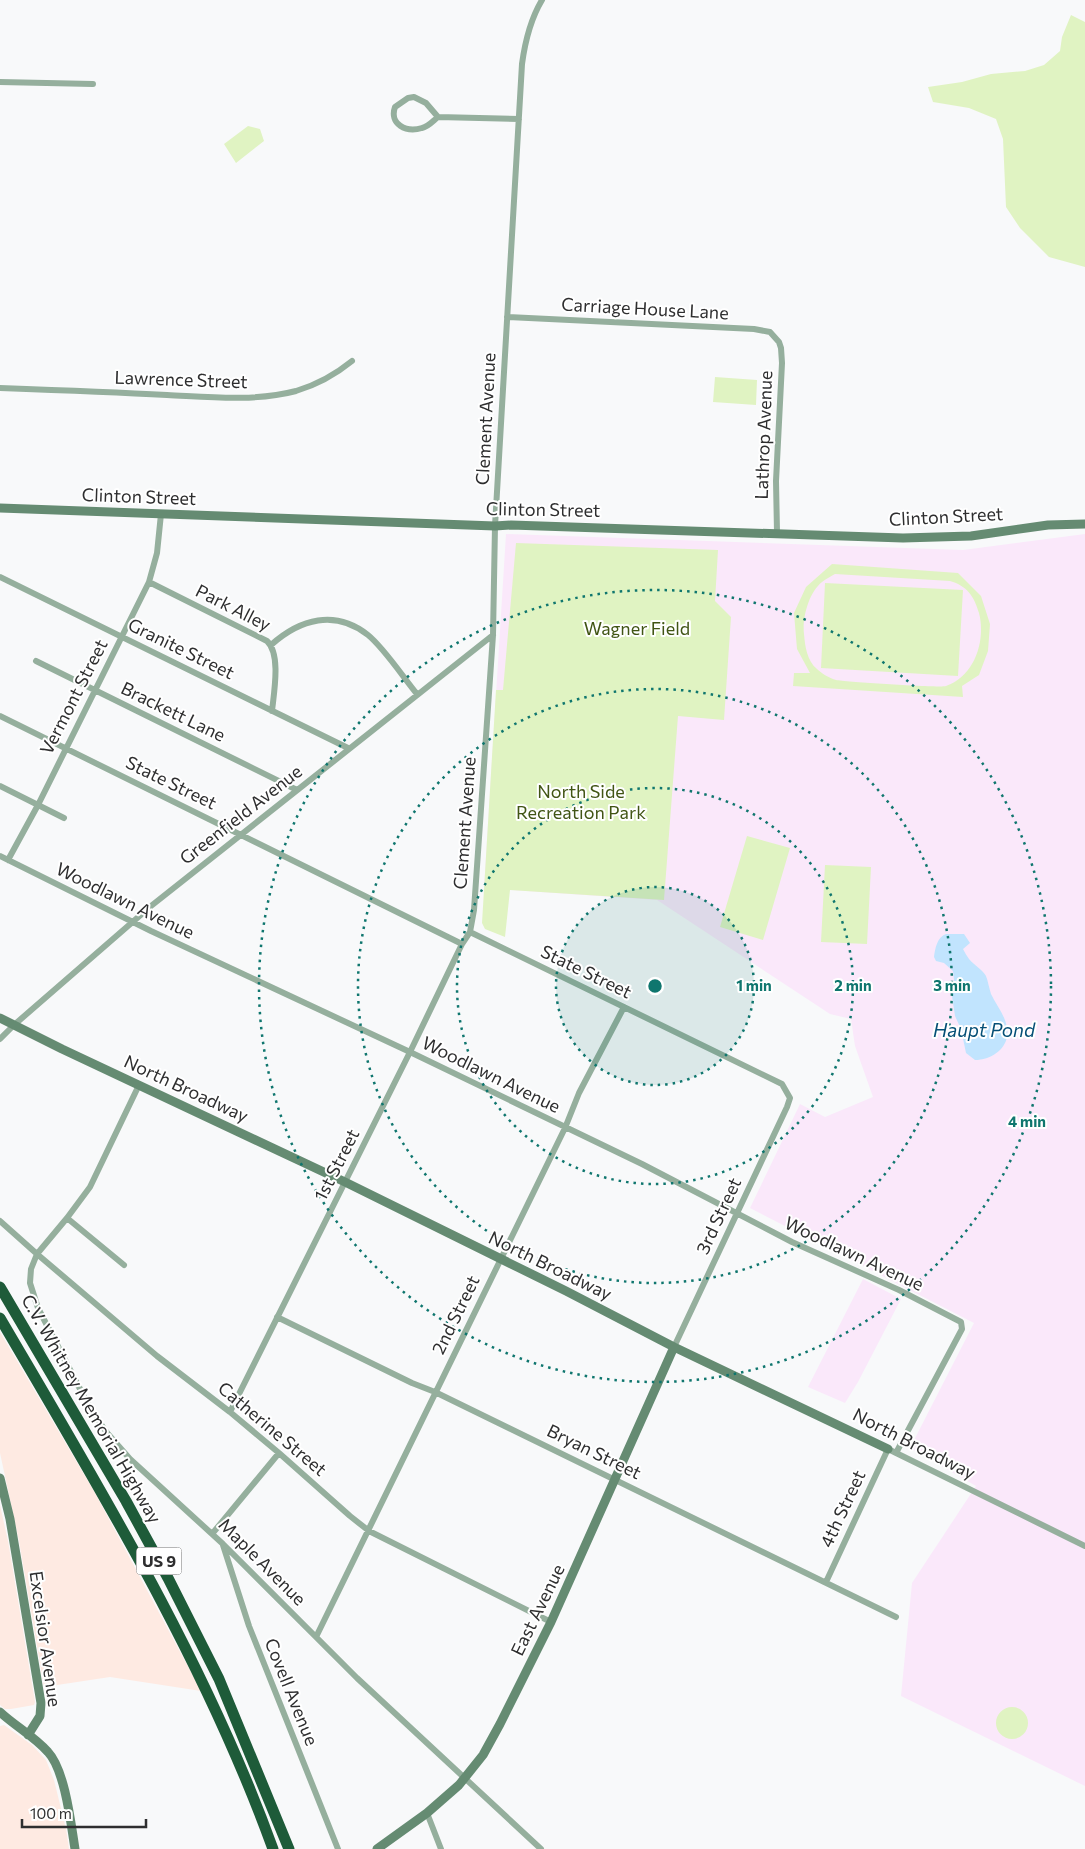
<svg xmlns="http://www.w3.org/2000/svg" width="1085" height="1849" font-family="Commissioner,sans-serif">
<rect width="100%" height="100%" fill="#f8f9fa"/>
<path fill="#feeae2" d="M0,1332L95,1493L201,1691L110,1677L44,1687L19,1541L0,1453Z
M0,1505L8,1541L35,1702L34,1705L11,1709H5L0,1705Z
M4,1725L32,1745L46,1760L54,1780L66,1829L69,1849H0V1726Z"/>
<path fill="#fae8fa" d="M506,534L963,550L1085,534V1786L901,1696L912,1583L976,1486L910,1448L974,1323L750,1208L800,1104L825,1117L873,1097L855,1046L851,1019L830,1014L657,900L484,888Z
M863,1279L901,1299L858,1382L845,1403L808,1387Z"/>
<path fill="#e0f3c2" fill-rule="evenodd" d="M1071,15L1085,22V267L1049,257L1020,228L1006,207L1003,139L996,119L969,108L933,102L928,87L962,82L991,74L1025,71L1044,65L1060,51L1062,37Z
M248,126L260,129L264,141L236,163L224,144Z
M715,377L757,380L756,405L713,402Z
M516,543L718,550L715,601L731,617L724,720L678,716L664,900L510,890L505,937L485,929L482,923L496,690H503Z
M832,564L958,573L981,596L990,624L988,651L979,675L962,686L963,697L793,686L794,673H810L797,649L794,613L806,587ZM835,574L950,581C967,586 974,596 979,613C986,640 975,676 946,686C940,688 847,682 836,680C830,678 822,674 817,669C807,661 805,646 804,634C802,618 809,592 822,582C826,579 831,576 835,574Z
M825,583L963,590L958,676L821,668Z
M747,836L790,848L763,940L720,927Z
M825,865L871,867L867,944L821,942Z
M996 1723a16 16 0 1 1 32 0a16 16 0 1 1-32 0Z"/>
<path fill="#c1e4fe" d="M946,934H964L970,943L963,949C965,953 967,956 969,959C974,965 982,969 986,976C988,981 989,988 991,994C996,1005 1006,1016 1007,1029C1010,1048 991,1060 975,1060L966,1053L961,1029L955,1016L952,996L954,980L953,971L944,963L936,961L934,957C935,949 937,937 946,934Z"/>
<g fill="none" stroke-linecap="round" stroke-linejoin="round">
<path stroke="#95af9d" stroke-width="6" d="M0,82L93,84
M414,97L426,103L438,117C433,121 428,127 422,128C406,133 389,124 395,107L408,98Z
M438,117L519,119
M507,317L754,329L770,332L779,342L781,348L782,363L776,481L777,532
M0,388C56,390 111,392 167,395C209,397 254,402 296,391C316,385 336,374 352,361
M0,577L348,748
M149,582L267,641C281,654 274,692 272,711
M271,645C300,619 335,609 368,635C384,648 403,677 417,694
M36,661L297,790
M0,716L462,944
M0,786L64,818
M0,856L151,931L410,1052L642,1164L792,1242L899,1290L961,1322L962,1329L896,1453
M8,860L38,805L149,582L157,553L161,514
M470,932L782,1084L790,1098L787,1107L674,1347
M0,1039L14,1025L151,906L493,635
M139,1085L90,1187L67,1218L37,1254L31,1269L30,1283L38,1308L92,1412L108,1434L130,1459L223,1544L357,1678L541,1849
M67,1218L124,1265
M0,1221L37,1254L157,1356L230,1412L279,1453L350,1516L369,1531L551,1622
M277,1317L412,1383L435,1392L896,1617
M230,1412L410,1052L462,944L470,932L474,910L493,635L495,526L522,64C525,42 530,20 542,0
M212,1534L279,1453
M223,1545L249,1626L338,1849
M826,1582L888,1449L1085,1546
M316,1637L565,1128L579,1093L624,1007
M427,1813L441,1849"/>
<path stroke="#658b72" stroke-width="9" d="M0,508L495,526L511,525L903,538L971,536L1048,525L1085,524
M0,1018L62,1049L345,1182L566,1291L674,1347L888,1449
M0,1478L10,1519L41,1703L40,1716L28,1735
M0,1712C15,1726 35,1737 48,1752C65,1770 71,1824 75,1849
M377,1849L427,1813L459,1785L483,1755L500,1724L551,1622L674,1347"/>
<path stroke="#1e5b39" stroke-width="11" d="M0,1287L126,1501L168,1578L219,1679L289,1849
M0,1318C100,1489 205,1661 273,1849"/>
</g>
<circle cx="655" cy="986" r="99" fill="#0f766e" fill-opacity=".12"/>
<g fill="none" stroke="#0f766e" stroke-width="2.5" stroke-dasharray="2.5 5">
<circle cx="655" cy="986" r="99"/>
<circle cx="655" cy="986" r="198"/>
<circle cx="655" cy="986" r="297"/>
<circle cx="655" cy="986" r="396"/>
</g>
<g text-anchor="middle" stroke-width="4" stroke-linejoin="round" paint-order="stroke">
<rect fill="#fff" stroke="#6d6d6d" stroke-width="1" x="136.5" y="1547.5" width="45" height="27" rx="4"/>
<g font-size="16" font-weight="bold" fill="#2e2e2f">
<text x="159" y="1567">US 9</text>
</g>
<g font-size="18" fill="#2e2e2f" stroke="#fff">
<text transform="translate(645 309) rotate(3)" y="6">Carriage House Lane</text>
<text transform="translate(181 380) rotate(2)" y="6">Lawrence Street</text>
<text transform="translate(486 419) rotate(-87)" y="6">Clement Avenue</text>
<text transform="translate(764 435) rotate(-88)" y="6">Lathrop Avenue</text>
<text transform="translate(139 497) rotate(2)" y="6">Clinton Street</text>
<text transform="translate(543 510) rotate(1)" y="6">Clinton Street</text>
<text transform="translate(946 517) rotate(-3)" y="6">Clinton Street</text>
<text transform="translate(233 608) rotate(27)" y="6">Park Alley</text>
<text transform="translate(181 649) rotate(26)" y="6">Granite Street</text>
<text transform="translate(74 697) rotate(-63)" y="6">Vermont Street</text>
<text transform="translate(173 712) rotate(26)" y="6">Brackett Lane</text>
<text transform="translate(171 783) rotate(26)" y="6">State Street</text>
<text transform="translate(241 815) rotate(-38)" y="6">Greenfield Avenue</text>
<text transform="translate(465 823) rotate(-86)" y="6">Clement Avenue</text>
<text transform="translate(125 901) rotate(26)" y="6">Woodlawn Avenue</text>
<text transform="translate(586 972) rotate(26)" y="6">State Street</text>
<text transform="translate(491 1075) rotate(26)" y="6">Woodlawn Avenue</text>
<text transform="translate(186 1089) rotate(25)" y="6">North Broadway</text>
<text transform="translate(337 1165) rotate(-63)" y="6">1st Street</text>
<text transform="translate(719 1216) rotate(-65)" y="6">3rd Street</text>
<text transform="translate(854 1254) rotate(25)" y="6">Woodlawn Avenue</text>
<text transform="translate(550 1266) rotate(26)" y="6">North Broadway</text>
<text transform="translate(456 1315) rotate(-64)" y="6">2nd Street</text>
<text transform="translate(91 1409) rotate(60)" y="6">C.V. Whitney Memorial Highway</text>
<text transform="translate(272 1429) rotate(40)" y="6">Catherine Street</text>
<text transform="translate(914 1444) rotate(27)" y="6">North Broadway</text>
<text transform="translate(594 1452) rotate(26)" y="6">Bryan Street</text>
<text transform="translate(843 1509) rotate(-65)" y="6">4th Street</text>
<text transform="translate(262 1562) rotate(45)" y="6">Maple Avenue</text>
<text transform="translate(538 1610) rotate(-64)" y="6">East Avenue</text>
<text transform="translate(45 1639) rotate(82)" y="6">Excelsior Avenue</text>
<text transform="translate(291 1692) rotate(68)" y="6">Covell Avenue</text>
</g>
<g font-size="18" fill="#415514" stroke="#fff">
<text x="637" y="635">Wagner Field</text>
<text x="581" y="798">North Side<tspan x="581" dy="21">Recreation Park</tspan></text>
</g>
<g font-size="19" font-style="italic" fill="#054f76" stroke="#fff">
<text x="984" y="1037">Haupt Pond</text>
</g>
</g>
<circle cx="655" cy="986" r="8" fill="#0f766e" stroke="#fff" stroke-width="2.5"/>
<g font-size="15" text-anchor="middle" font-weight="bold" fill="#0f766e" stroke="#fff" stroke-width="4" stroke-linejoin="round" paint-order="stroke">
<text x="754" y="991">1 min</text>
<text x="853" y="991">2 min</text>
<text x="952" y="991">3 min</text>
<text x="1027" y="1127">4 min</text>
</g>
<path d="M22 1819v8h124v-8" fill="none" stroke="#2e2e2f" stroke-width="2.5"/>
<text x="30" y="1819" font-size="15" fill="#2e2e2f" stroke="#ffffff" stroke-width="4" paint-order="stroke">100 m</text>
</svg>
